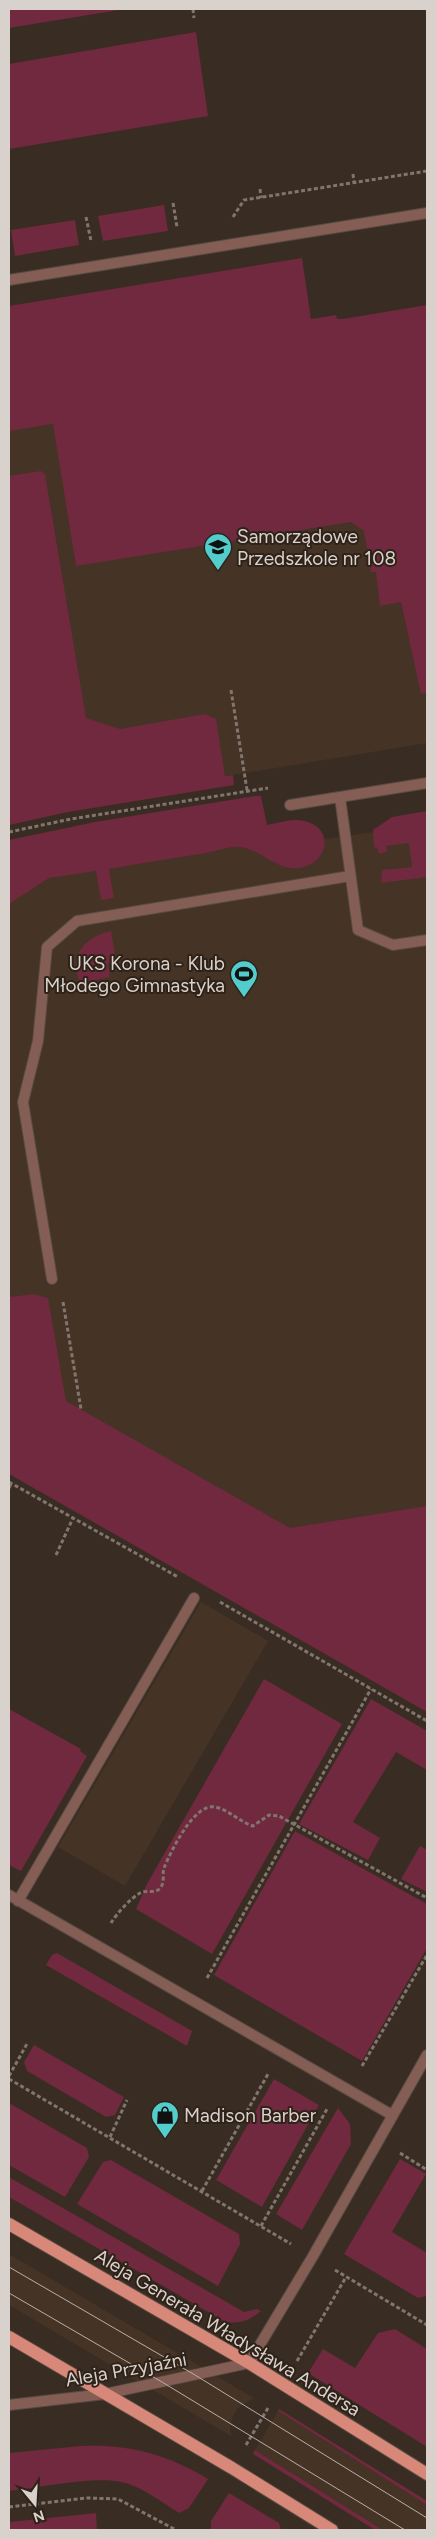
<svg xmlns="http://www.w3.org/2000/svg" width="436" height="2539" font-family="Figtree,sans-serif">
<rect width="100%" height="100%" fill="#392c23"/>
<path fill="#453325" d="M427,386V743L226,776L9,737V407Z
M427,824V1679L9,1432V848L267,834L326,839Z
M201,1602L268,1641L125,1886L58,1847Z
M9,2254L254,2398L238,2408L233,2416L230,2427L231,2436L9,2305Z
M278,2411L427,2505V2530H383L255,2450Z"/>
<path fill="#70293e" d="M9,9H125L9,28Z
M196,32L208,116L9,149V64Z
M164,205L168,231L103,241L98,216Z
M75,220L79,245L15,256L11,230Z
M302,258L311,319L336,315L337,319H343L427,305V693L421,694L401,602L380,606L376,572H371L364,531L351,522L76,566L53,424L9,431V306Z
M41,471L45,474L86,718L120,729L205,714L216,719L225,776L233,775L234,785L68,812L9,825V476Z
M255,796H261L267,825C279,823 292,818 304,821C334,827 329,860 304,867C278,874 263,850 240,847C230,846 216,851 207,853C174,858 142,863 109,869L114,898L101,900L96,871L49,878L9,904V840L95,822Z
M427,811V877L381,883L382,870L412,867L409,843L386,846L387,852L379,854L377,847L374,848L373,830L392,817Z
M111,931L116,960L108,963L110,977L80,983C68,955 85,937 111,931Z
M9,1285L11,1297L33,1294L48,1298L66,1401L290,1528L427,1506V1712L9,1474Z
M264,1679L342,1724L212,1954L136,1909L147,1884Z
M371,1699L427,1731V1770L396,1752L353,1822L380,1838L368,1860L299,1824Z
M9,1709L81,1749L80,1751L87,1756L21,1871L9,1865Z
M295,1831L427,1904V1948L362,2061L214,1975Z
M420,1846L427,1850V1892L401,1879Z
M57,1953L192,2031L187,2046L46,1965L52,1955Z
M34,2045L124,2097L115,2115L106,2117L27,2071L24,2062Z
M274,2079L319,2105L262,2207L216,2180Z
M9,2103L87,2148L89,2157L65,2197L9,2165Z
M338,2108L350,2124L351,2144L302,2230L276,2214Z
M400,2159L426,2174L392,2232L427,2253V2296L418,2298L344,2254Z
M111,2160L239,2234L240,2244L218,2286L77,2204L103,2162Z
M9,2177L244,2312L257,2309L261,2311C249,2321 237,2326 222,2320L9,2197Z
M395,2329L427,2349V2447L308,2373L323,2349L355,2368L378,2333Z
M279,2409L427,2501V2505L278,2411Z
M81,2446C128,2444 167,2454 208,2479L189,2508L179,2513C161,2502 142,2486 121,2482C95,2476 37,2488 9,2491V2453Z
M255,2450L383,2530H375L253,2454Z
M229,2493L279,2523L281,2530H211V2521Z
M96,2513L97,2530H9V2522Z"/>
<g fill="none" stroke-linecap="round" stroke-linejoin="round">
<g stroke="#564a41" stroke-width="12">
<path id="service" d="M340,797L358,930L393,945L427,940
M290,805L427,783
M52,1279L23,1102L38,1041L47,947L77,921L350,876
M18,1901L194,1598"/>
</g>
<g stroke="#564a41" stroke-width="12">
<path id="minor" d="M9,280L427,213
M9,1895L392,2115
M249,2363L313,2256L427,2055"/>
</g>
<g stroke="#564a41" stroke-width="12">
<path id="tertiary" d="M9,2405L105,2394L249,2363"/>
</g>
<g stroke="#564a41" stroke-width="14">
<path id="primary" d="M9,2224L249,2363L427,2474
M9,2337L232,2468L332,2530"/>
</g>
<path stroke="#81766f" stroke-width="3" stroke-dasharray="4 2.5" stroke-linecap="butt" d="M193,9L194,18
M353,174L354,183
M260,189L261,198
M173,203L177,227
M86,217L91,241
M233,217L244,200L427,171
M231,690L247,790
M9,832L71,819L268,788
M63,1302L81,1409
M9,1482L178,1577
M9,1488L11,1484
M56,1555L73,1518
M220,1602L427,1721
M111,1923C117,1913 130,1899 140,1893C147,1889 156,1895 161,1887C165,1881 162,1874 164,1868C171,1851 194,1803 215,1807C229,1810 240,1822 253,1826L269,1815L279,1816L427,1898
M207,1978L371,1689
M362,2066L427,1955
M9,2076L28,2042
M9,2079L291,2244
M110,2137L127,2100
M400,2153L427,2170
M202,2191L268,2074
M261,2226L327,2109
M335,2270L427,2325
M297,2361L346,2277
M246,2445L268,2408
M9,2507L87,2498L118,2499L176,2530"/>
<use href="#service" stroke="#845d55" stroke-width="10"/>
<use href="#minor" stroke="#845d55" stroke-width="10"/>
<use href="#tertiary" stroke="#845d55" stroke-width="10"/>
<use href="#primary" stroke="#d88878" stroke-width="12"/>
<path stroke="#b8afa8" stroke-width="1" d="M9,2267L195,2375L427,2518
M9,2293L162,2382L405,2530"/>
</g>
<defs>
<g id="school-pin" transform="scale(1.4375)"><path d="M0 17L-7.5 6A9.5 9.5 0 1 1 7.5 6Z" fill="#52cdcc" stroke="#2e2219"/><path d="M0-5L7-2L0 1L-7-2ZM-4 1L0 2.5L4 1V4Q0 6-4 4Z" fill="#111"/></g>
<g id="stadium-pin" transform="scale(1.4375)"><path d="M0 17L-7.5 6A9.5 9.5 0 1 1 7.5 6Z" fill="#52cdcc" stroke="#2e2219"/><path d="M0-5a6.5 5 0 1 0 0 10a6.5 5 0 1 0 0-10ZM-3.5-1.8h7v3.6h-7Z" fill="#111"/></g>
<g id="shop-pin" transform="scale(1.4375)"><path d="M0 17L-7.5 6A9.5 9.5 0 1 1 7.5 6Z" fill="#52cdcc" stroke="#2e2219"/><path d="M-5-2.5h2.3a2.7 3.5 0 0 1 5.4 0H5L5.5 6h-11ZM-1.5-2.5h3a1.5 2.3 0 0 0-3 0Z" fill="#111"/></g>
</defs>
<g fill-rule="evenodd">
<use href="#school-pin" x="218" y="547"/>
<use href="#stadium-pin" x="244" y="974"/>
<use href="#shop-pin" x="165" y="2115"/>
</g>
<g text-anchor="middle" stroke-width="4" stroke-linejoin="round" paint-order="stroke">
<g font-size="19" fill="#d9d1cb" stroke="#2e2219" text-anchor="start">
<text x="237" y="543">Samorządowe<tspan x="237" dy="22">Przedszkole nr 108</tspan></text>
<text x="225" y="970" text-anchor="end">UKS Korona - Klub<tspan x="225" dy="22">Młodego Gimnastyka</tspan></text>
<text x="184" y="2122">Madison Barber</text>
</g>
<g font-size="19" fill="#d9d1cb" stroke="#2e2219">
<text transform="translate(228 2332) rotate(31)" y="7">Aleja Generała Władysława Andersa</text>
<text transform="translate(126 2369) rotate(-10)" y="7">Aleja Przyjaźni</text>
</g>
</g>
<rect width="436" height="2539" fill="none" stroke="#d9d1cb" stroke-width="20"/>
<g transform="translate(35 2504) rotate(162)" stroke="#2e2219" stroke-width="4" paint-order="stroke">
<path d="M0-4L9 19L0 12L-9 19Z" fill="#d9d1cb"/>
<text y="-8" font-size="14" font-weight="bold" text-anchor="middle" fill="#d9d1cb">N</text>
</g>
</svg>
